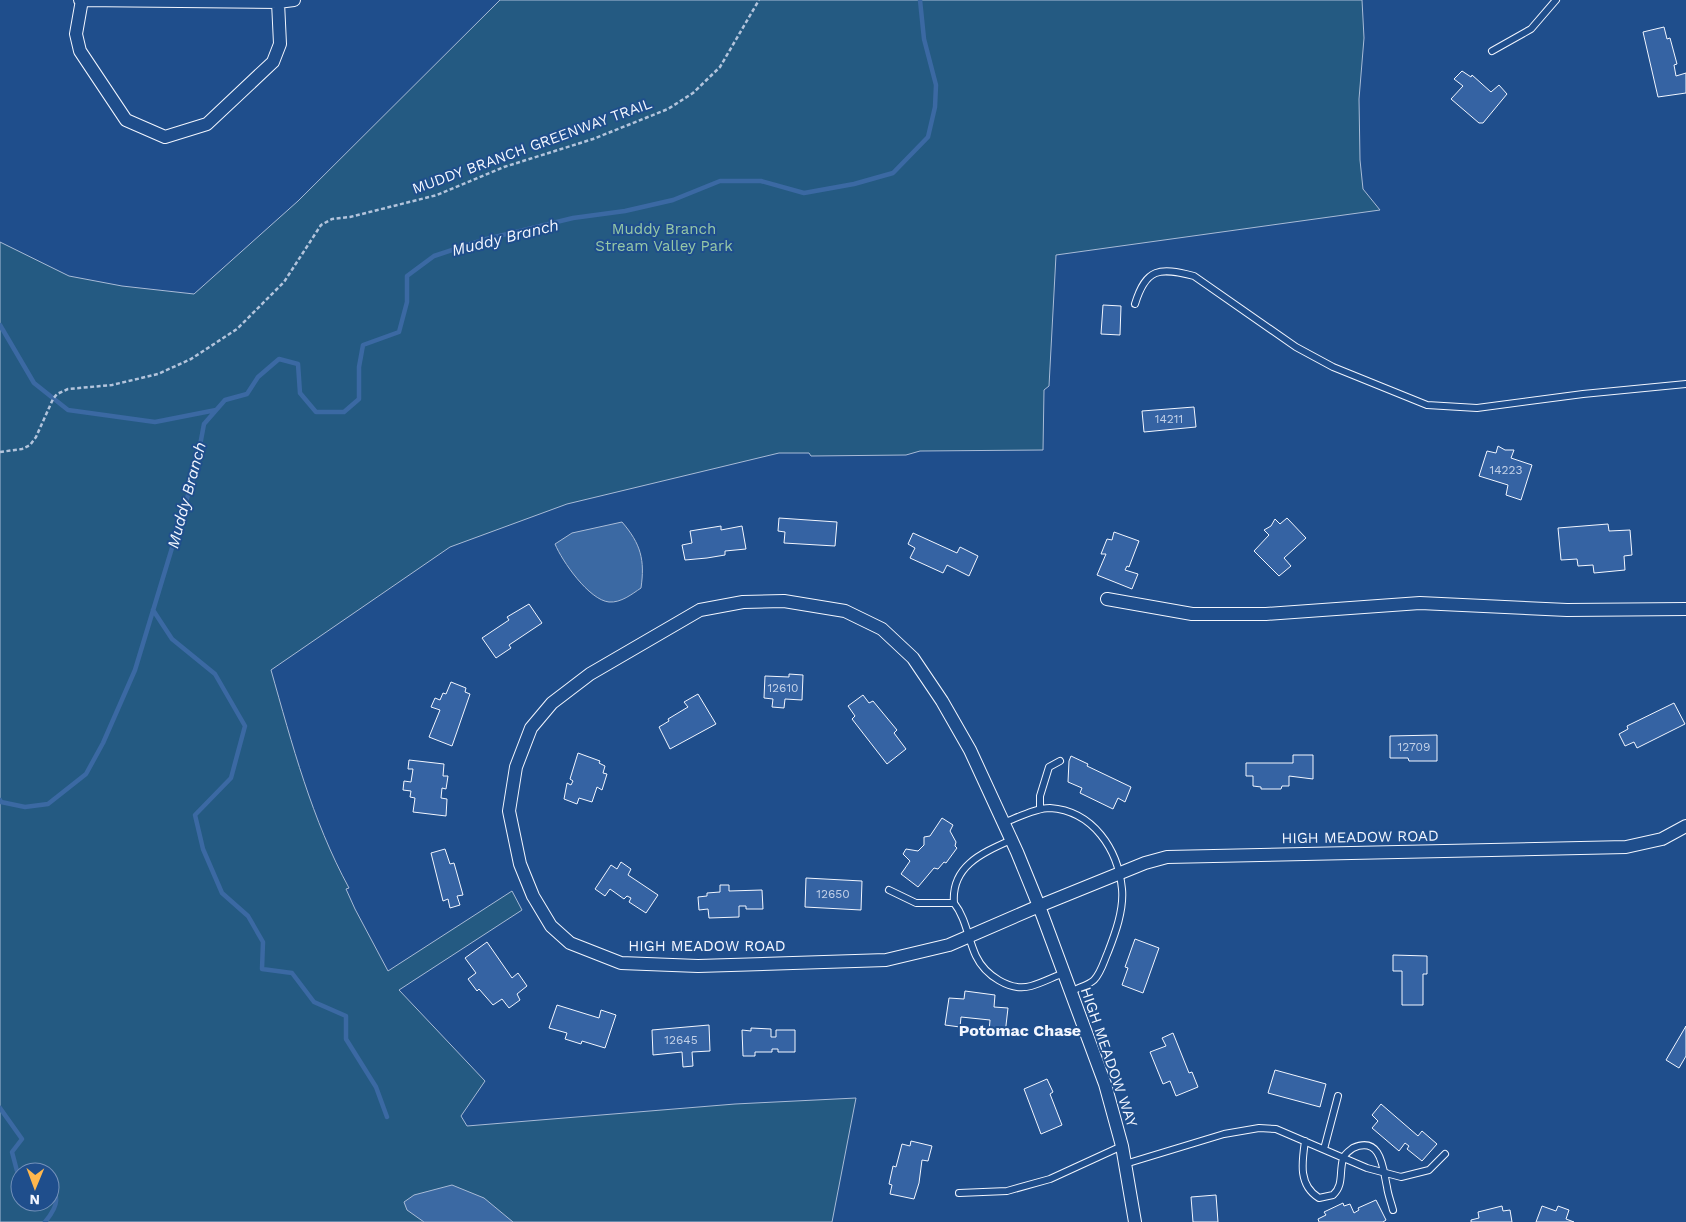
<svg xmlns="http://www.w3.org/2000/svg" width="1686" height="1222" font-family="'Work Sans',sans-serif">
<rect width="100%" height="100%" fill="#1f4e8c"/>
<path fill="#245a82" stroke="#a8bbd7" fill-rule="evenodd" d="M500,0H1362L1364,38L1359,99L1360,160L1363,189L1380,210L1056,255L1049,386L1044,390L1043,450L920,451L906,455L811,456L809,453H779L567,504L450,547L271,670C292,744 312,820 349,888L346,889L355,909L388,971L512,891L522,910L399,990L485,1081L461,1116L467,1126L735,1104L856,1098L832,1222H0V242L69,276L122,286L194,294L298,201ZM20,1172H50V1202H20Z"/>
<path fill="#3b69a3" stroke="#a8bbd7" d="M622,522C641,544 645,560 641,588C632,594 621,603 609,602C589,600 562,561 555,544L572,533Z
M452,1185L484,1198L513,1222H424L407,1210L404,1202L414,1195Z"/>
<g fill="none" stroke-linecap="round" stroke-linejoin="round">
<path stroke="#3b69a3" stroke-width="4.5" d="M0,325L34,383L68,410L155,422L216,410
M153,610L172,639L215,674L245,726L231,778L195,815L203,849L222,893L248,916L263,942L262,969L292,973L314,1002L346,1016V1039L376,1087L387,1117
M0,800L1,802L25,807L48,804L86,774L103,743L135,670L195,472L204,424L225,400L247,394L258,377L279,359L298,364L300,393L316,412H344L359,399V367L363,345L399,332L407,302V276L434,256L486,239L573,218L625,211L673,200L720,181H761L804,193L854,184L893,173L928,137L935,107L936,85L924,39L920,0
M0,1108L22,1139L12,1152L17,1171L20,1172
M45,1222C60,1204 58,1198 50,1177"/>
</g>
<path fill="#3563a3" stroke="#f2f6ff" d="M1664,27L1667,39L1670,38L1677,64L1674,65L1676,76L1686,73V93L1658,97L1643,32Z
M1462,71L1471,77L1472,75L1491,92L1499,85L1507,94L1483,123H1479L1451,99L1463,86L1454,79Z
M1103,305L1121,306L1120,335L1101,334Z
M1194,407L1196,427L1144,432L1142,411Z
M1498,446L1505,450H1514L1511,458L1532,465L1521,500L1506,495L1508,485L1479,476L1487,451L1496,453Z
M779,518L837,522L835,546L784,543L785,532L778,531Z
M1287,518L1306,538L1284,558L1291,566L1279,576L1254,551L1269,535L1264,530L1271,526L1275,519L1280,524Z
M1608,524L1609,531L1630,530L1632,555L1624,556L1625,570L1594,573L1593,565L1578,566L1577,559L1561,560L1558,528Z
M721,526V530L742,526L746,549L725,551V555L707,558L685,560L682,545L692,543L690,531Z
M1114,532L1139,541L1129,567L1127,566L1125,570L1138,574L1132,589L1097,575L1106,554H1101L1107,539L1112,540Z
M913,533L957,553L960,547L978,556L969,576L947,565L943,573L910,558L915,548L908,544Z
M529,604L542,623L509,645L511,648L496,658L482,638L509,620L507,617Z
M789,674L803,675L802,700L785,699L784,708L772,707L773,699L764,698L765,676L789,677Z
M451,682L466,688L465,692L470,694L452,746L429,737L440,710L431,707L435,698L440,700L443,693L446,694Z
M698,694L716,724L670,749L659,727L669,721L668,719L688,707L684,702Z
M863,695L869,703L873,701L897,730L894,733L906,749L887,764L852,719L855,716L848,706Z
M1674,703L1685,724L1637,748L1634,742L1625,746L1619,734L1628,729L1627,726Z
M1437,735V761H1409L1408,758H1390V736Z
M578,753L600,761L599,763L605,766L603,773L607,774L602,790L597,787L592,802L579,798L577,804L564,799L567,783L571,785L573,781L570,779Z
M1293,755H1313V779L1289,776V786H1282L1281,789H1261V787L1253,786V776H1246V763H1293Z
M1071,756L1088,764L1087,766L1131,787L1125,802L1118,798L1113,809L1080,793L1082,788L1068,782L1069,761Z
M409,760L444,764L443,776H448L446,789L442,788L441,798L447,799L446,816L413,812L415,798L410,797L411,791L403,790L404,781L411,782L413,769H408Z
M942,818L953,825L950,831L956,842L955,846L957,848L946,863L944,862L938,869L934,868L918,887L901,874L910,861L903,854L906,849L918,851L924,845V837L930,836Z
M445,849L450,864L454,863L463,895L457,896L460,905L450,908L448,899L443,901L431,853Z
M621,862L631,869L628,875L658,895L646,913L629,902L631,898L627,896L624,899L610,889L605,896L595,889L611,865L617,869Z
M806,878L862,881L861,910L805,907Z
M720,885H729V891L762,890L763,909H746V906H739V917L709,918L708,909L699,910L698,897L707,896V893L720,892Z
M1135,939L1159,948L1143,993L1122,985L1128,968L1125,967Z
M487,942L512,978L518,973L527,986L517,994L520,1000L509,1008L502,999L493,1005L479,989L477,991L468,979L476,973L465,958Z
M1393,955L1427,956V974H1423V1005H1402V971H1393Z
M965,991L995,995L994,1007L1008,1008L1005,1034L989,1032L990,1020L961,1017L960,1027L945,1025L949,998L964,999Z
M557,1005L599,1018L601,1010L616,1015L605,1048L582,1041L581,1044L565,1039L567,1033L549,1028Z
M709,1025L710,1051L692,1052L693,1066L683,1067L682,1052L653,1055L652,1030Z
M1686,1026V1056L1679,1068L1666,1060Z
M751,1028L771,1029V1037H776V1030H795V1052H778V1049H772V1052H755V1056H743L742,1030L751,1031Z
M1173,1033L1189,1073L1192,1072L1198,1087L1176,1096L1170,1081L1163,1084L1150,1052L1166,1046L1162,1038Z
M1275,1070L1326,1084L1320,1107L1268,1093Z
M1047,1079L1053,1092L1050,1094L1062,1125L1041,1134L1024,1089Z
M1381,1104L1418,1136L1422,1131L1437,1144L1422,1161L1407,1149L1409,1146L1405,1143L1399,1151L1372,1128L1378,1121L1372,1115Z
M911,1141L932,1146L928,1161L922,1160L919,1183L914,1199L890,1194L892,1185L889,1184L893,1166L896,1167L902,1144L910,1146Z
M1216,1195L1218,1222H1193L1191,1197Z
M1376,1200L1386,1220L1383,1222H1319L1318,1219L1326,1215L1324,1212L1343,1203L1344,1206L1350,1204L1354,1213L1359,1210L1358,1208Z
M1502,1206L1503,1211L1510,1210L1512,1222H1471V1220L1479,1218L1478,1212Z
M1542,1206L1556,1211L1558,1206L1569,1210L1566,1219L1574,1222H1536Z"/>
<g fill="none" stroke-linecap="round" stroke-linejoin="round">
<g stroke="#f2f6ff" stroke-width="8">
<path id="service" d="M1492,51L1531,29L1556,0
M1135,304C1146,268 1159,267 1194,276L1296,347L1333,367L1427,405L1477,408L1583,394L1686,384
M1040,809V796L1049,767L1060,761
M1003,823C1017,818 1035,808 1050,808C1093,811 1118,849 1122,889C1124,910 1115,934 1108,952C1104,961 1101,973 1094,980C1089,985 1077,988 1071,992
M1011,840C982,853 951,866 954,903C966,918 968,939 976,956C985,975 1010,992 1031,986C1042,983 1053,977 1064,973
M889,890L916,903H954
M1305,1141C1302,1162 1298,1185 1319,1198L1333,1195C1344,1185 1339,1172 1343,1159C1344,1154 1349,1151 1353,1148C1382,1135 1383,1170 1387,1187C1388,1195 1391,1202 1393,1210
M1324,1149L1338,1096
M1125,1164L1224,1134L1259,1128L1276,1129L1367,1168L1401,1177L1429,1170L1445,1154
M959,1193L1007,1191L1050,1179L1122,1146"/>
</g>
<g stroke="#f2f6ff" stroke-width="14">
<path id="minor" d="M80,0L278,2L294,0
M82,0L76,34L80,51L126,120L165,137L207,124L273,62L280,44L278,2
M1107,599L1192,614H1266L1420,603L1567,610L1686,609
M1135,1222L1122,1146L1105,1084L1039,906L1017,852L970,750L942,701L913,658L882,629L845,611L784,601L743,602L700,610L590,674L552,703L531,728L516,767L509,811L520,864L533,896L551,926L570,943L621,963L698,966L886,960L949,945L1039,906L1145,863L1167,857L1626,847L1662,839L1686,826"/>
</g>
<path stroke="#b3c4dc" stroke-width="2.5" stroke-dasharray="4 2.5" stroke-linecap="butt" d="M0,452L22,449L30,445L36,437L53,399L57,394L68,389L112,385L158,374L191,359L237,329L284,282L321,225L332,219L350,217L437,195L504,167L593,139L668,109L693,93L720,67L759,0"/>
<use href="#service" stroke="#1f4e8c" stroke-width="6"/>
<use href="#minor" stroke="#1f4e8c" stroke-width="12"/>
</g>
<g text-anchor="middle" stroke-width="4" stroke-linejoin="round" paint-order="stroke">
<g font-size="12" fill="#c3d1e8">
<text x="1169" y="423">14211</text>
<text x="1506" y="474">14223</text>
<text x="783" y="692">12610</text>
<text x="1414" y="751">12709</text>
<text x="833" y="898">12650</text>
<text x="681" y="1044">12645</text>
</g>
<g font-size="15" fill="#f2f6ff" stroke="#1f4e8c">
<text transform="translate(532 146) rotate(-20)" y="5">MUDDY BRANCH GREENWAY TRAIL</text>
<text transform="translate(1360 837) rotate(-1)" y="5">HIGH MEADOW ROAD</text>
<text x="707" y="951">HIGH MEADOW ROAD</text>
<text transform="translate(1109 1057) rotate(71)" y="5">HIGH MEADOW WAY</text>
</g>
<g font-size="15" fill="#97c8a6" stroke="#1f4e8c">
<text x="664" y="234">Muddy Branch<tspan x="664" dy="17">Stream Valley Park</tspan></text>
</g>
<g font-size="16" font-style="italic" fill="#f2f6ff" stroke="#1f4e8c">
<text transform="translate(505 237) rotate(-14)" y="6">Muddy Branch</text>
<text transform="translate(186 495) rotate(-75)" y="6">Muddy Branch</text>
</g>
<g font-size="16" font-weight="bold" fill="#f2f6ff" stroke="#1f4e8c">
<text x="1020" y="1036">Potomac Chase</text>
</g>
</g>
<g transform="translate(35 1187) rotate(181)"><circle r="24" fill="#1f4e8c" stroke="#7391ba"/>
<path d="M0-4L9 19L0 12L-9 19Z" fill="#ffb74d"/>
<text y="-8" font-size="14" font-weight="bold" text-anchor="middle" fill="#f2f6ff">N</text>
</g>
</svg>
